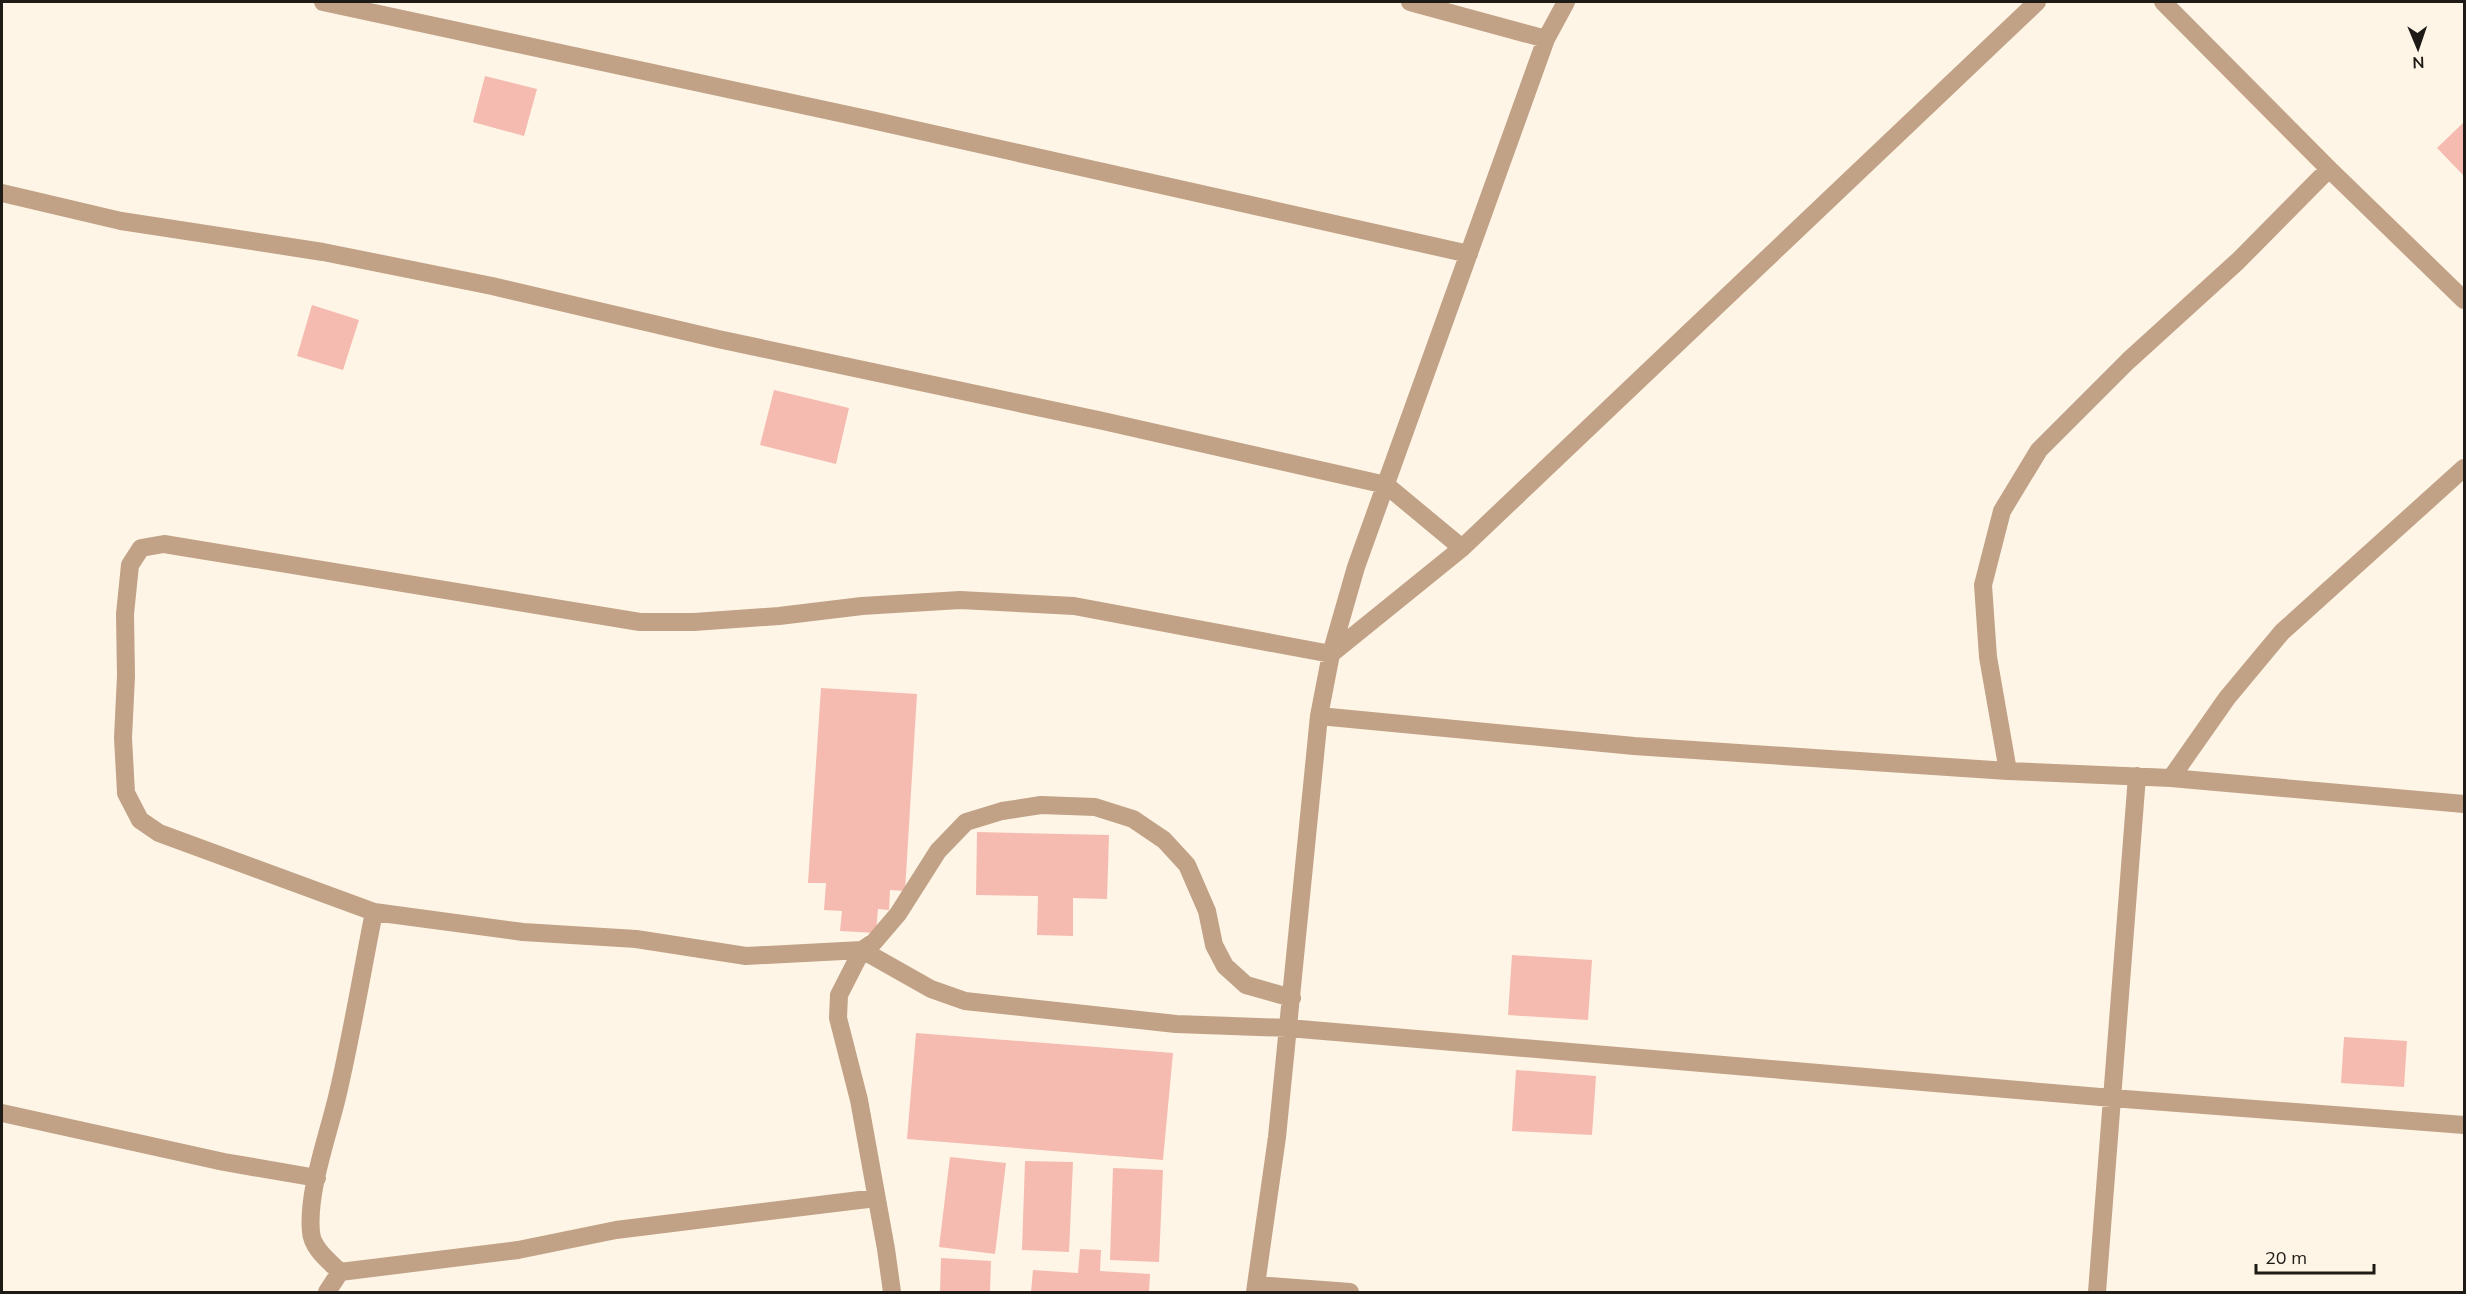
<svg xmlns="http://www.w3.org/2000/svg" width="2466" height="1294" font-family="Mulish,sans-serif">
<rect width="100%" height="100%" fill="#fef5e7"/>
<path fill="#f6bbb0" d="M485,76L537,89L524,136L473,122Z
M2464,122V176L2437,148Z
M312,305L359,320L343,370L297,356Z
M774,390L849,408L836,464L760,445Z
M821,688L917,694L905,891L890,890L889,910L878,909L876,933L840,931L842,911L824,910L826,883H808Z
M977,832L1109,835L1107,899L1073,898V936L1037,935L1038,896L976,895Z
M1512,955L1592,960L1588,1020L1508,1015Z
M916,1033L1173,1053L1163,1160L907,1139Z
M2344,1037L2407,1041L2404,1087L2341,1083Z
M1516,1070L1596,1076L1592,1135L1512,1131Z
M950,1157L1006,1163L995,1254L939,1247Z
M1025,1161L1073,1162L1069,1252L1022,1250Z
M1113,1168L1163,1170L1159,1262L1110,1260Z
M1080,1249L1101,1250L1100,1271L1150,1274L1149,1292H1031L1033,1270L1078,1273Z
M941,1258L991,1261L990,1292H940Z"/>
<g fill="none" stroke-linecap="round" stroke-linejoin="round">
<path stroke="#c1a286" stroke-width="18" d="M323,2L867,119L1469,254
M1410,2L1546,39
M2037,2L1462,548L1331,654L1074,606L960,600L862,606L779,616L694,622H640L164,544L141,548L130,565L125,614L126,676L123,738L126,793L140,820L159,833L374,912L523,932L636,939L746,956L862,950L931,989L965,1001L1176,1024L1288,1028L2112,1098L2464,1125
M2163,2L2329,169L2464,300
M2,193L121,221L323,252L492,286L718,339L1103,421L1386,485L1462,548
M1319,716L1634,746L2008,771L2171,778L2464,804
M2008,771L1988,657L1983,585L2002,511L2039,450L2128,361L2238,261L2329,169
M2171,778L2227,698L2282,632L2464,468
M2,1113L224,1162L317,1178
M340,1272L518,1250L616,1230L876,1198
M1256,1285L1350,1292
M327,1292L340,1272C329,1261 312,1248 311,1232C307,1191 329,1133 338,1093C352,1033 362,972 374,912
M892,1292L886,1249L859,1100L838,1018L839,995L862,950L874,942L898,914L938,851L966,822L1002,811L1041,805L1095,807L1133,819L1164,840L1187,865L1207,911L1214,945L1225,966L1246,985L1292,998
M1255,1292L1277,1137L1319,716L1331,654L1356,567L1546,39L1566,2
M2097,1292L2137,776"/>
</g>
<rect width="2466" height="1294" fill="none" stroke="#1e1a16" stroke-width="6"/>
<g transform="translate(2418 48) rotate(178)" stroke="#fef5e7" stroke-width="4.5" paint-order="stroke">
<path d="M0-4.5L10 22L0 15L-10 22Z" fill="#1e1a16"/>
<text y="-9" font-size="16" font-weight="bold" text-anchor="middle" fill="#1e1a16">N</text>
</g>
<path d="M2256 1264v9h118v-9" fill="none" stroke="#1e1a16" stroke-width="3"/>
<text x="2265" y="1264" font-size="18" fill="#1e1a16" stroke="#fef5e7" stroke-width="4.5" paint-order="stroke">20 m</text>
</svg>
